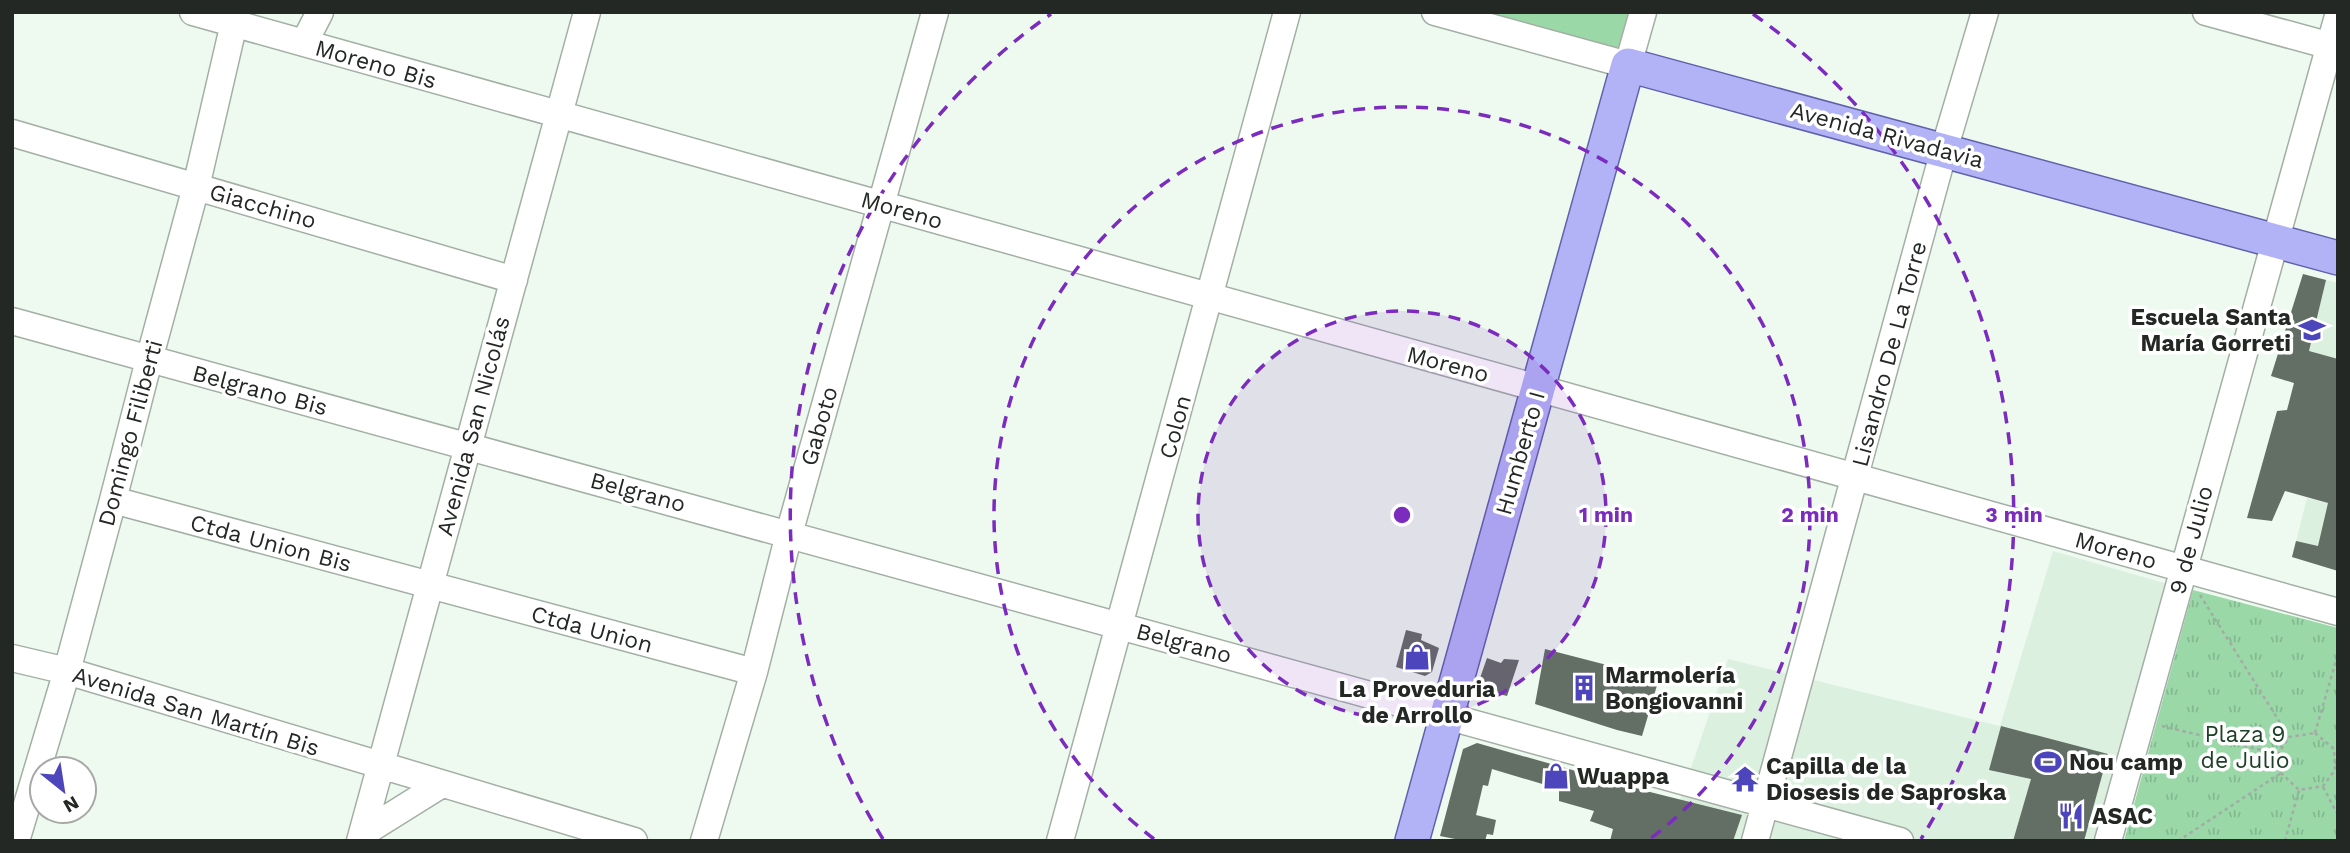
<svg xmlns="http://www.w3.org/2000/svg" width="2350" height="853" font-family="'Work Sans',sans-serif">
<defs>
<pattern id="grass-tufts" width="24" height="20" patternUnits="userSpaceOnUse" patternTransform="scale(1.75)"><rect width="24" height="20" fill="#9ad8a8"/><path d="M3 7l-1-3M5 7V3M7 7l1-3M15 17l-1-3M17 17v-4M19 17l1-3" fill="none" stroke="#84b990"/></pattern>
</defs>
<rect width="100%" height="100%" fill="#eefaf0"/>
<path fill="#dcf0e0" d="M2303,274L2338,283V396L2271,376Z
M2307,498L2336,505L2338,571L2292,557Z
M2053,551L2178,587L2098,841H1666L1728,659L2000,726Z"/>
<path fill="url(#grass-tufts)" d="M2193,590L2338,628V841H2124Z"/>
<path fill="#9ad8a8" d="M1435,12H1643L1628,65Z"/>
<path fill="#636e65" d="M2303,274L2326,280L2309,351L2338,359V571L2292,557L2296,541L2318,546L2328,503L2285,491L2272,521L2247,518L2277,411L2287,410L2294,383L2271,376Z
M1406,630L1422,634L1421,640L1439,648L1432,672L1425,676L1396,667Z
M1545,649L1634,672L1658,682L1642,736L1617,730L1535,704Z
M1487,658L1501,663L1504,659L1519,660L1507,696L1491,692L1480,678Z
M2001,726L2108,754L2084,841H2013L2031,779L1989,770Z
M1477,743L1650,792L1742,815L1733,841H1610L1613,829L1590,821L1594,811L1559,801V789L1492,769L1488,786L1483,785L1476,815L1496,820L1493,835L1487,834L1485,841H1465L1440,836L1463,749Z"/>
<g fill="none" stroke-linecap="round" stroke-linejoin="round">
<g stroke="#a3afa5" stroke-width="29">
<path id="minor" d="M193,12L2338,612
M1435,12L1628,65L1643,12
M2206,12L2338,48
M304,43L320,12
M12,133L514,280
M12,321L1900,841
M113,500L754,672
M12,658L67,671L634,841
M362,834L442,784
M16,841L67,671L113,500L149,360L196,187L234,23
M360,841L587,12
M704,841L754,672L789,534L935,12
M1060,841L1287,12
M1755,841L1944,150L1985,12
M2108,841L2338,16"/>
</g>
<g stroke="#5e62a9" stroke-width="36">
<path id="major" d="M1412,841L1628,65L2338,258"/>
</g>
<path stroke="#a2aca4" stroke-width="2.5" stroke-dasharray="3.5 3.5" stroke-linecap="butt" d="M2200,595L2289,737
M2162,726L2278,754
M2315,733L2334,749L2335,770L2323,786L2299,790L2281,773L2278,754L2289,737Z
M2315,733L2338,654
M2323,787L2338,815
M2178,841L2281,773
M2285,841L2299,790"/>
<use href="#minor" stroke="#fff" stroke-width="26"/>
<use href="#major" stroke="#b2b3f7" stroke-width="33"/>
</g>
<circle cx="1402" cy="515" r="204" fill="#7b2cbf" fill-opacity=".12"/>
<g fill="none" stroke="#7b2cbf" stroke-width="3.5" stroke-dasharray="12 9">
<circle cx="1402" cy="515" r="204"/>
<path d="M1154 839A408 408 0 1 1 1650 839"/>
<path d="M883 839A612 612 0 0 1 1051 14M1753 14A612 612 0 0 1 1921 839"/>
</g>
<defs>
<g id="school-bare" transform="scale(2.1)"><path d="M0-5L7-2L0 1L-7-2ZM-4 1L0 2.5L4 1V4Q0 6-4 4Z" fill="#4d45bc" stroke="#fff" stroke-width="2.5" paint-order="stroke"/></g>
<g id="shop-bare" transform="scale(2.1)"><path d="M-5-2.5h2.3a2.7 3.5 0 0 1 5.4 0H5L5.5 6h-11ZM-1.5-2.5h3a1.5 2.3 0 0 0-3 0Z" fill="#4d45bc" stroke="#fff" stroke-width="2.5" paint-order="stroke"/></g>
<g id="building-bare" transform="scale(2.1)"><path d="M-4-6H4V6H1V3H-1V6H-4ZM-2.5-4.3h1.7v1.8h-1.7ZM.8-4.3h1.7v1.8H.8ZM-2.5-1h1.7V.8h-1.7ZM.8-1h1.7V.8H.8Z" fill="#4d45bc" stroke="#fff" stroke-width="2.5" paint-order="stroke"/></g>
<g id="stadium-bare" transform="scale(2.1)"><path d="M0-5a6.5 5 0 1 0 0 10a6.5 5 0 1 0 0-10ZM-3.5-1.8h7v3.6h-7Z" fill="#4d45bc" stroke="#fff" stroke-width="2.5" paint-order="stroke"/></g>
<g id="temple-bare" transform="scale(2.1)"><path d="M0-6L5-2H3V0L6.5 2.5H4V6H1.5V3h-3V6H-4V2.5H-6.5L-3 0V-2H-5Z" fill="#4d45bc" stroke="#fff" stroke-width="2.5" paint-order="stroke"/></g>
<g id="restaurant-bare" transform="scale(2.1)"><path d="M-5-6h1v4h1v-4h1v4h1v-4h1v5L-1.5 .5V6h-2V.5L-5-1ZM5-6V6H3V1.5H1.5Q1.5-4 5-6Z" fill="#4d45bc" stroke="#fff" stroke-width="2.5" paint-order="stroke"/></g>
</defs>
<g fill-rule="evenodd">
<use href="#school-bare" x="2312" y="330"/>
<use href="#shop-bare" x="1417" y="657"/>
<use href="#building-bare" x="1584" y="688"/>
<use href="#stadium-bare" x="2048" y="762"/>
<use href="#shop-bare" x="1556" y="776"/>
<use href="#temple-bare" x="1745" y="779"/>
<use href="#restaurant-bare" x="2071" y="816"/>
</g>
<g text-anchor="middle" stroke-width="7" stroke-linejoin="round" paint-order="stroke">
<g font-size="23" fill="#232824" stroke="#fff">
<text transform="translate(376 64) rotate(16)" y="8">Moreno Bis</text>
<text transform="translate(1887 135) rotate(15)" y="8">Avenida Rivadavia</text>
<text transform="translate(263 206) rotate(16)" y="8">Giacchino</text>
<text transform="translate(902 210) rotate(16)" y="8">Moreno</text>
<text transform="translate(1889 354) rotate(-75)" y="8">Lisandro De La Torre</text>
<text transform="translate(1448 364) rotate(15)" y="8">Moreno</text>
<text transform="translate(260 390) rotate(15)" y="8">Belgrano Bis</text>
<text transform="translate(473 426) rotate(-75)" y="8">Avenida San Nicolás</text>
<text transform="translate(819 426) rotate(-74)" y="8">Gaboto</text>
<text transform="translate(1175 427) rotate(-75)" y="8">Colon</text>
<text transform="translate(130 433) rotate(-75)" y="8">Domingo Filiberti</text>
<text transform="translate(1520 453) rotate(-74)" y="8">Humberto I</text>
<text transform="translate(638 492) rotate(15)" y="8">Belgrano</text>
<text transform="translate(2191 540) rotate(-75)" y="8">9 de Julio</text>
<text transform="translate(271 543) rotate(15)" y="8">Ctda Union Bis</text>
<text transform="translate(2116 550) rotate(16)" y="8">Moreno</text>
<text transform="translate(592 629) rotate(15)" y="8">Ctda Union</text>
<text transform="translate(1184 643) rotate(15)" y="8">Belgrano</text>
<text transform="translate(196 711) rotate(17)" y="8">Avenida San Martín Bis</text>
</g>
<g font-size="23" font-weight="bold" fill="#232824" stroke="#fff" text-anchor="start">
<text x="2291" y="325" text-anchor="end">Escuela Santa<tspan x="2291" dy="26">María Gorreti</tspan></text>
<text x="1605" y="683">Marmolería<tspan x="1605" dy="26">Bongiovanni</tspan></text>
<text x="1417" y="697" text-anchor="middle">La Proveduria<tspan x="1417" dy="26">de Arrollo</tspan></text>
<text x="2069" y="770">Nou camp</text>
<text x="1766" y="774">Capilla de la<tspan x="1766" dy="26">Diosesis de Saproska</tspan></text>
<text x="1577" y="784">Wuappa</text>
<text x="2092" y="824">ASAC</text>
</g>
<g font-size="23" fill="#1c4126" stroke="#fff">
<text x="2245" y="742">Plaza 9<tspan x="2245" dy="26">de Julio</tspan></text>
</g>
</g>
<circle cx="1402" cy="515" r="10" fill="#7b2cbf" stroke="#fff" stroke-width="3.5"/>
<g font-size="21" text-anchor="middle" font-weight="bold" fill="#7b2cbf" stroke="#fff" stroke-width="7" stroke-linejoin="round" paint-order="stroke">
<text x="1606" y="522">1 min</text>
<text x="1810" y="522">2 min</text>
<text x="2014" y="522">3 min</text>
</g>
<rect width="2350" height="853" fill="none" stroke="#232824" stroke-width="28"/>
<g transform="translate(63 790) rotate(150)"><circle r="33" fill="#ffffff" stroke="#a7a9a7" stroke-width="2"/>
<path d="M0-5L12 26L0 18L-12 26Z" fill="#4d45bc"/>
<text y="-10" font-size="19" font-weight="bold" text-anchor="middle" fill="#232824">N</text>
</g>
</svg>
